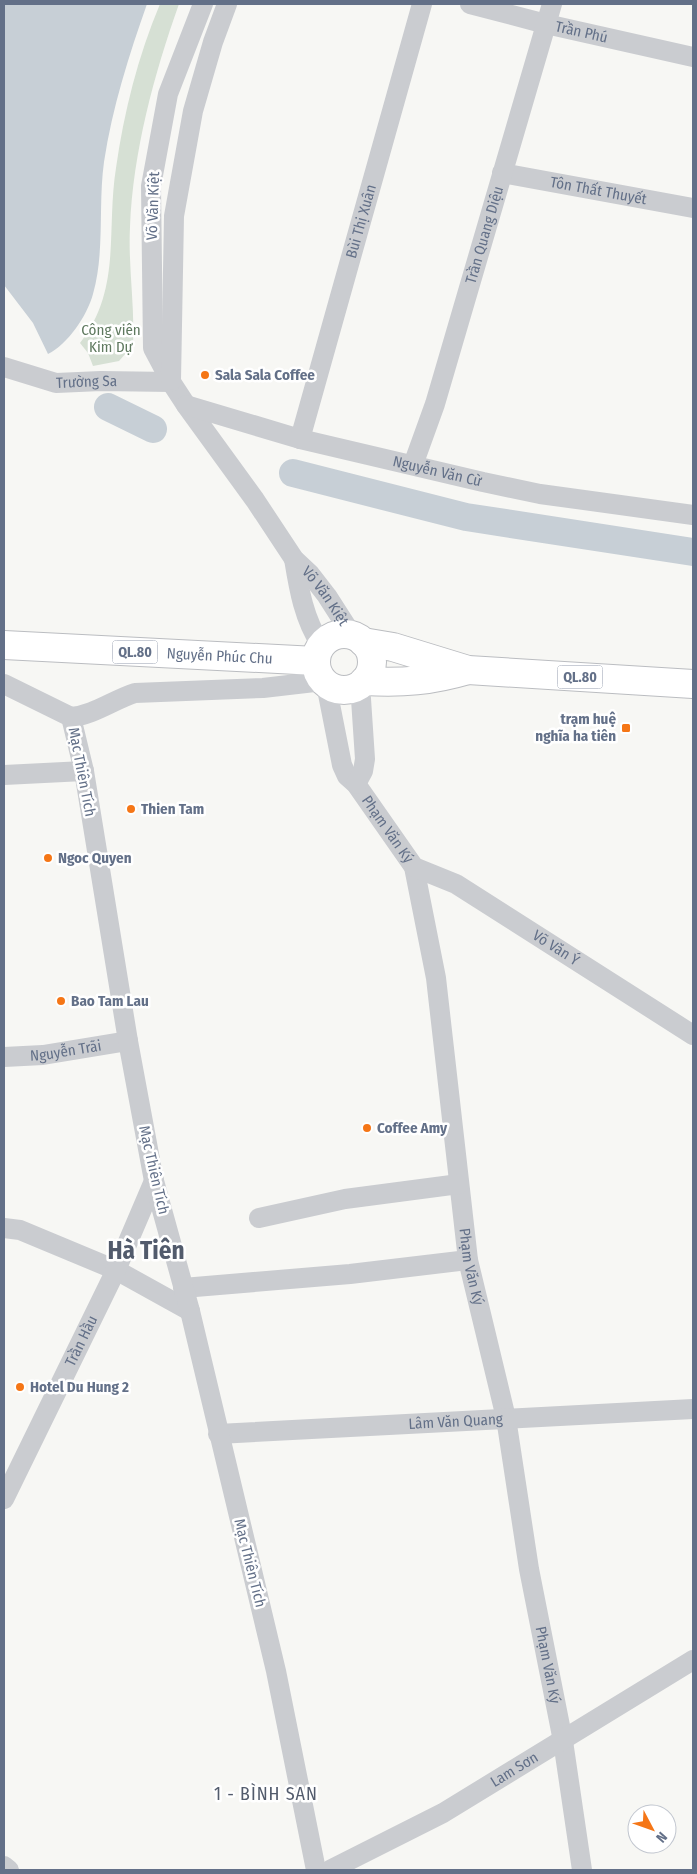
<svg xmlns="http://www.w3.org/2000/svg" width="697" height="1874" font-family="'Fira Sans Condensed',sans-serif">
<rect width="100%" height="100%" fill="#f7f7f4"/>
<path fill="#d6e0d4" d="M160,4H179C154,74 133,152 130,227C128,266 135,306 133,345L119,361L93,366L88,353L80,343C122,289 106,231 116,168C124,112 138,56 160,4Z"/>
<path fill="#c7cfd6" d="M4,4H147C129,55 112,108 104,162C98,205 105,252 93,294C87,316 68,344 48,354L33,323L4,285Z"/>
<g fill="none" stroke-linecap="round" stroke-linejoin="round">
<path stroke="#c7cfd6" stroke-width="28" d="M108,407L153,429
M293,473L466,517L693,552"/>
<g stroke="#bbbdc1" stroke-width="30">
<g id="highway">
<circle cx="344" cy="662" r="28"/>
<path d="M363,642L393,647L468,670L693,684"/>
<path id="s14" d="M4,645L316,661"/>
<path d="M364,681C404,683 430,681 468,670"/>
</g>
</g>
<g stroke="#caccd0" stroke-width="20">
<path id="s1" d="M203,4L168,94L151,186L153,348L171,382L186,405L255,500L294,559L310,574L327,596L352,635"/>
<path id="s2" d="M470,4L546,24L693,57"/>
<path id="s3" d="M502,173L693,208"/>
<path id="s4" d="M4,367L56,383L101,381L171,382"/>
<path d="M171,380L174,216L193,111L213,42L227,4"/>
<path id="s5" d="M186,405L300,439L483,482L540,494L693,515"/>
<path id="s6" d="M300,439L422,4"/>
<path id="s7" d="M413,465L435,404L552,4"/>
<path d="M294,559C299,590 304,619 321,645"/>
<path d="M4,684L71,717"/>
<path id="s8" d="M326,684L342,765L347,776L356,784L414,867L436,978L468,1260L506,1418L529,1569L563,1741L582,1870"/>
<path d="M4,775L84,771"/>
<path d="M356,784L363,771L365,759L360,684"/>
<path id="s9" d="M414,867L456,884L693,1035"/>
<path id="s10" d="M4,1057L43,1055L128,1041"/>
<path d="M259,1218L345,1199L459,1184"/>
<path d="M4,1228L20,1230L116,1270L190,1311"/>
<path d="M183,1288L350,1274L468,1260"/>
<path id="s11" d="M218,1434L693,1409"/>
<path id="s12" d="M4,1499L116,1270L154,1181"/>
<path d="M4,1866L9,1870"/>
<path d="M316,1870L276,1671L190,1311L154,1181L128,1041L84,771L71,717C94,715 113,700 135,693L263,688L323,681"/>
<path id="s13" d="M330,1870L443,1813L693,1660"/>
</g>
<use href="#highway" stroke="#fff" stroke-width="28"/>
</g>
<g fill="#f57616" stroke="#fff" stroke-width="2">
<circle cx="205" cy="375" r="5"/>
<rect x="621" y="723" width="10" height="10" rx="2.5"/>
<circle cx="131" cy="809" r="5"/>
<circle cx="48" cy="858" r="5"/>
<circle cx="61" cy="1001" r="5"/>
<circle cx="367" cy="1128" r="5"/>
<circle cx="20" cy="1387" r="5"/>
</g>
<g text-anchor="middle" stroke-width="5" stroke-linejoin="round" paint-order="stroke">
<g fill="#fff" stroke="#929bac" stroke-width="1">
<rect x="112.5" y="640.5" width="45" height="23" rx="4"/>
<rect x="557.5" y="665.5" width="45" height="23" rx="4"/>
</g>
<g font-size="14" font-weight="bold" fill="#637088">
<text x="135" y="657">QL.80</text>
<text x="580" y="682">QL.80</text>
</g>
<g font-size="15" fill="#637088" stroke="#fff">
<text dy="5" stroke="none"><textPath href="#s2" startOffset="115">Trần Phú</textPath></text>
<text dy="5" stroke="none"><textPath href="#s3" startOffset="98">Tôn Thất Thuyết</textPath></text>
<text transform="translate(153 206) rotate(-88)" y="5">Võ Văn Kiệt</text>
<text dy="5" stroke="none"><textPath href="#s6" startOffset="226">Bùi Thị Xuân</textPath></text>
<text dy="5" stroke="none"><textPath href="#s7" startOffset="241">Trần Quang Diệu</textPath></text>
<text dy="5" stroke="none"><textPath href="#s4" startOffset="85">Trường Sa</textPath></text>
<text dy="5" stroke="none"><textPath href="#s5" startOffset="260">Nguyễn Văn Cừ</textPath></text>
<text dy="5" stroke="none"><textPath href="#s1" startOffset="655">Võ Văn Kiệt</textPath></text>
<text dy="5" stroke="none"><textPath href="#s14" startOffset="216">Nguyễn Phúc Chu</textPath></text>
<text transform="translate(82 772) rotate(79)" y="5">Mạc Thiên Tích</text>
<text dy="5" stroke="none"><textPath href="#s8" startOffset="162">Phạm Văn Ký</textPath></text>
<text dy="5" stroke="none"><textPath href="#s9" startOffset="164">Võ Văn Ý</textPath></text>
<text dy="5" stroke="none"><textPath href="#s10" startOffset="62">Nguyễn Trãi</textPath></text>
<text transform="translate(154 1170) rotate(77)" y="5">Mạc Thiên Tích</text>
<text dy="5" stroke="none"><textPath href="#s8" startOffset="612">Phạm Văn Ký</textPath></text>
<text dy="5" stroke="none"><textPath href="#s12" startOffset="176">Trần Hầu</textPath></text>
<text dy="5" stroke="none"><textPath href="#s11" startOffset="238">Lâm Văn Quang</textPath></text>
<text transform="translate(250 1563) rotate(76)" y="5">Mạc Thiên Tích</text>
<text dy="5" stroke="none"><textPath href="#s8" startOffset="1018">Phạm Văn Ký</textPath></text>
<text dy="5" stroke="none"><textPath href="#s13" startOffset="210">Lam Sơn</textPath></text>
</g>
<g font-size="15" fill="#5f795f" stroke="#fff">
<text x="111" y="335">Công viên<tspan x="111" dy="17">Kim Dự</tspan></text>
</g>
<g font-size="15" font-weight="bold" fill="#637088" stroke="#fff" text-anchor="start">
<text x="215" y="380">Sala Sala Coffee</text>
<text x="616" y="724" text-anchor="end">trạm huệ<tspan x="616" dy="17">nghĩa ha tiên</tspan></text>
<text x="141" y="814">Thien Tam</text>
<text x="58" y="863">Ngoc Quyen</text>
<text x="71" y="1006">Bao Tam Lau</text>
<text x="377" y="1133">Coffee Amy</text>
<text x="30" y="1392">Hotel Du Hung 2</text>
</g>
<g font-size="18" letter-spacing="1" fill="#525b6c" stroke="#fff">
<text x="266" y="1800">1 - BÌNH SAN</text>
</g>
<g font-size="25" font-weight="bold" fill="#525b6c" stroke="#fff">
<text x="146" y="1259">Hà Tiên</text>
</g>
</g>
<rect width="697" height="1874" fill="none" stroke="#637088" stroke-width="10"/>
<g transform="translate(652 1829) rotate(131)"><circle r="24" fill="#ffffff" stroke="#c1c6cf"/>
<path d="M0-4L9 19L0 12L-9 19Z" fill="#f57616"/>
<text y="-8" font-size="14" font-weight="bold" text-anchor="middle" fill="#637088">N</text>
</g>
</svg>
